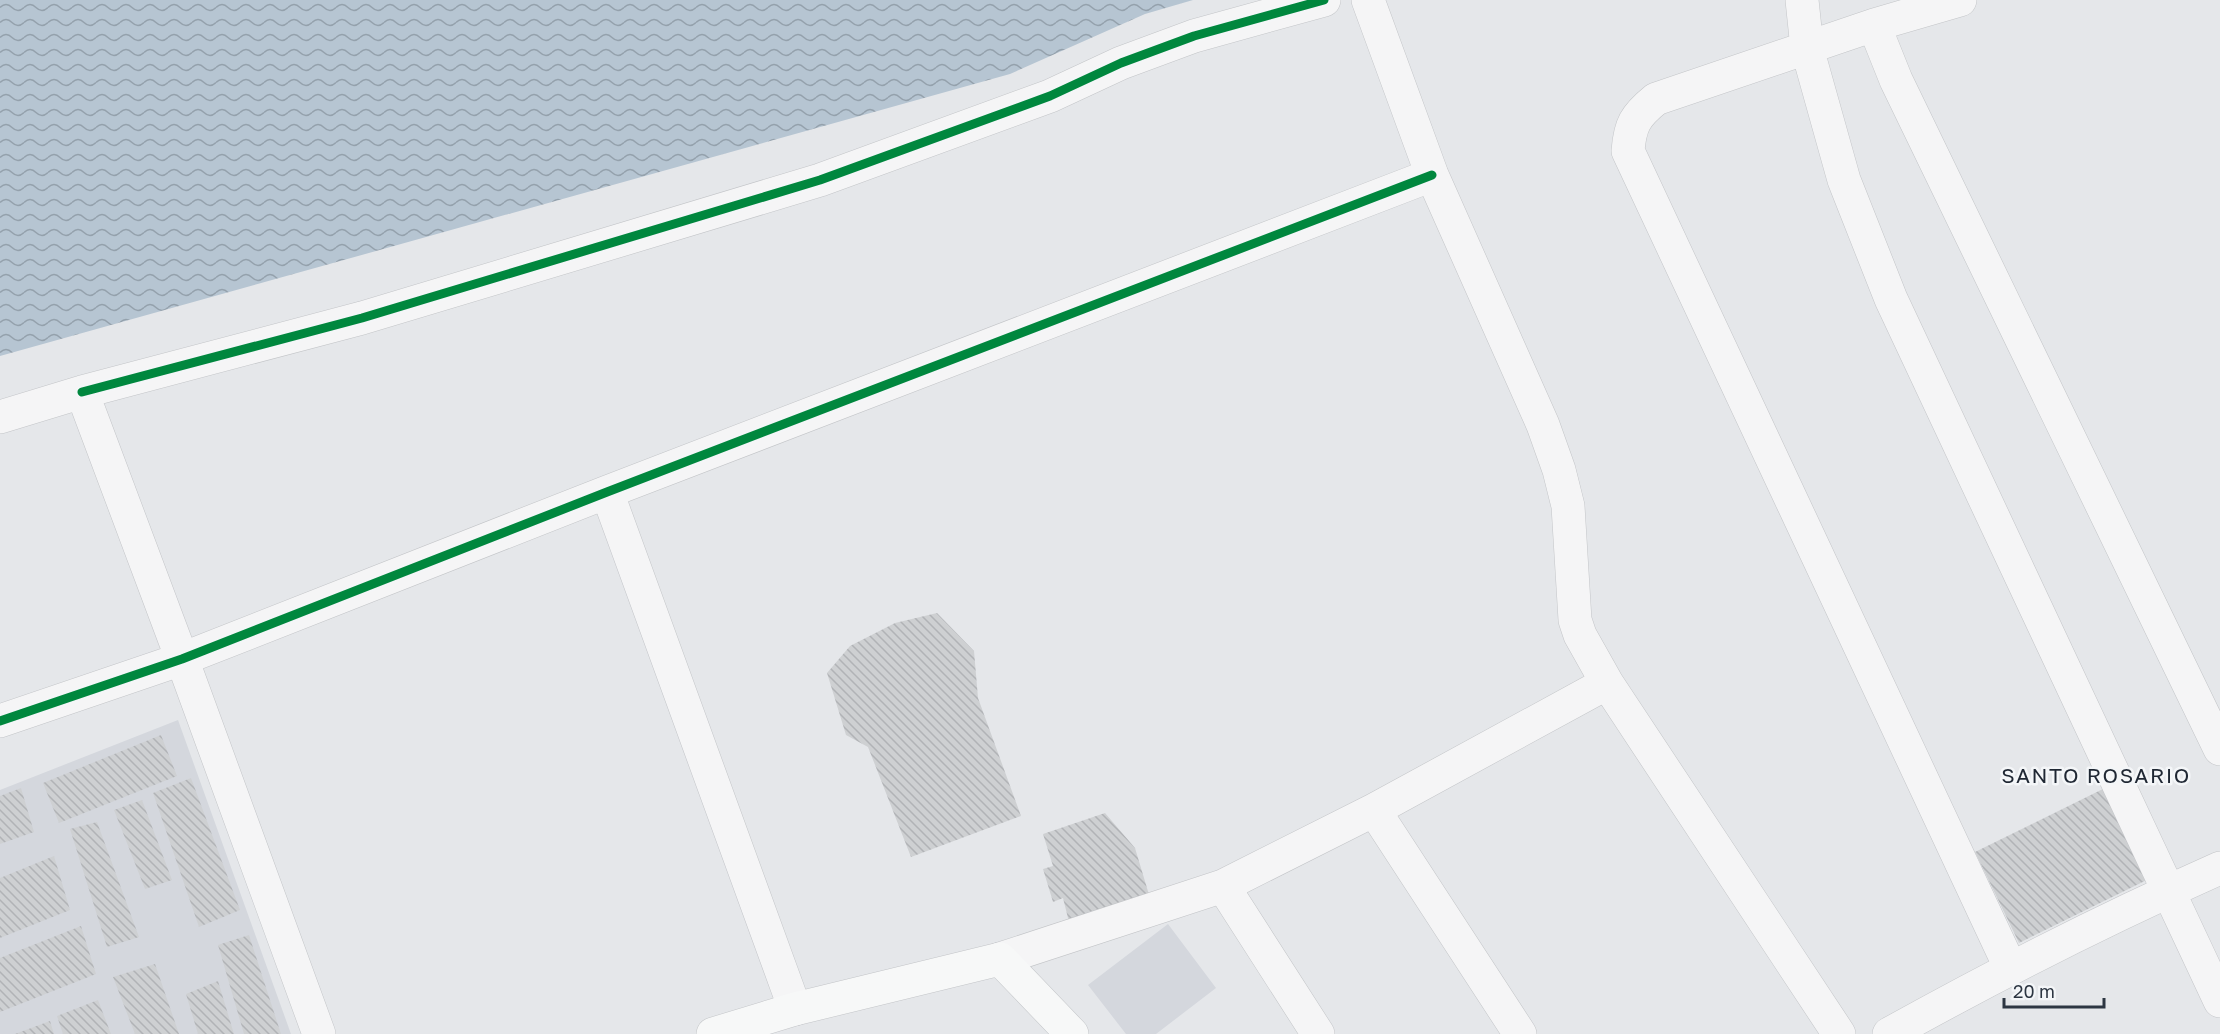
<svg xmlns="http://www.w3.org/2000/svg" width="2220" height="1034" font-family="'Golos Text',sans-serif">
<defs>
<pattern id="water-waves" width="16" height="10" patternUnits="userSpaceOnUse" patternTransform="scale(1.5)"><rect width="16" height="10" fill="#b6c5d2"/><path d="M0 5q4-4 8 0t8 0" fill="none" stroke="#94a1ac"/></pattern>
<pattern id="building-back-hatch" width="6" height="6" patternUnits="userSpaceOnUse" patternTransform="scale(1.5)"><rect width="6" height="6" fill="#ced0d2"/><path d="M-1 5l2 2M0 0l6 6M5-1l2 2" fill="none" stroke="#b1b3b6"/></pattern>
</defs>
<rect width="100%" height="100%" fill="#e5e7ea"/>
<path fill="#d4d7dd" d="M178,720L291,1034H0V790Z
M1168,924L1216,988L1156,1034H1126L1088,985Z"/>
<path fill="url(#water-waves)" d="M0,0H1193L1145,14L1010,74L0,356Z"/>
<path fill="url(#building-back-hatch)" d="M937,613L974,651L978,698L1021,816L911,857L868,747L846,735L827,673L850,646L895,623Z
M161,735L177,776L59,823L43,783Z
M191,778L240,910L199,927L153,793Z
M2113,784L2157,875L2019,943L1975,852Z
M21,788L34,832L0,844V796Z
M142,800L172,880L145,889L114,810Z
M1105,813L1135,848L1150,898L1069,922L1063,898L1053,902L1043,869L1053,866L1043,834Z
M97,822L139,937L107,947L70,829Z
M54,856L70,910L0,938V878Z
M81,926L96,974L0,1012V958Z
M249,935L281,1034H244L218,945Z
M155,964L179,1034H135L113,977Z
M218,981L234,1034H198L186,994Z
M98,1000L111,1034H63L57,1016Z
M50,1021L54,1034H15Z"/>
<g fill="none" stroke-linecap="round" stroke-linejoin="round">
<g stroke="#c3c5c8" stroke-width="34">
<path id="street" d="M1368,0L1432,175L1543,425L1559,470L1568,506L1575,620L1580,635L1607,683L1839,1034
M1802,0L1807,48L1844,180L1891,299L2220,1001
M1960,0L1874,25L1656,99C1635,116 1630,125 1628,151L2010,967
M1874,25L1896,80L2220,749
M82,392L362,318L820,180L1050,96L1121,63L1194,36L1324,0
M0,417L82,392L182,659L319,1034
M607,492L795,1009
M0,721L182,659L607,492L1432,175
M1374,810L1520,1034
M1223,886L1318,1034
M1000,959L1223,886L1374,810L1607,683
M1889,1034C1997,974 2107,918 2220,868"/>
</g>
<g stroke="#c3c5c8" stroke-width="34">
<path id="secondary" d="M713,1034L795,1009L1000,959L1072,1034"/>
</g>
<use href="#street" stroke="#f5f5f6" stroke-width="33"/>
<use href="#secondary" stroke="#f7f8f8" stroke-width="33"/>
<g stroke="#f4f6f8" stroke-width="13">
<path id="cycleway" d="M82,392L362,318L820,180L1050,96L1121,63L1194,36L1324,0
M0,721L182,659L607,492L1432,175"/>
</g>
<use href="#cycleway" stroke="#00873e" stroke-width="9"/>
</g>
<g text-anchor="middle" stroke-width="5" stroke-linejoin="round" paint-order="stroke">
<g font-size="21" letter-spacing="1.5" fill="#1f2733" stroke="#f4f6f8">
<text x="2096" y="783">SANTO ROSARIO</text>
</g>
</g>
<path d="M2004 998v9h100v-9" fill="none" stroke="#2d3642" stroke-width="3"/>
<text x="2013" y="998" font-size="18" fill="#2d3642" stroke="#f4f6f8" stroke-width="4.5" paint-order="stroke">20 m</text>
</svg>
